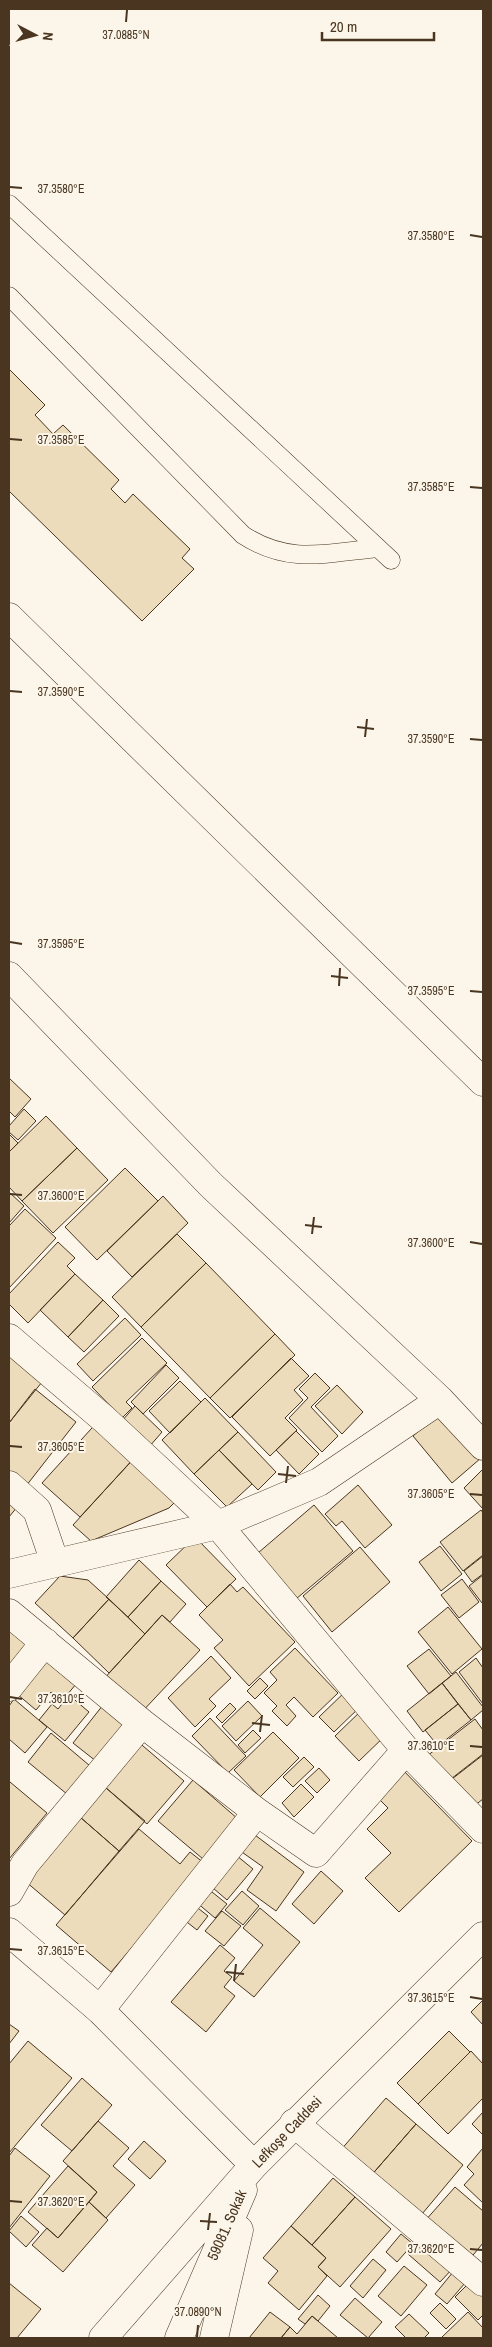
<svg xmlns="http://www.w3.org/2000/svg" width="492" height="2347" font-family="'Archivo Narrow',sans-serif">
<rect width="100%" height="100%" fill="#fbf6e9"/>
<path fill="#ecdcbc" stroke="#4a3520" d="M9,369L45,405L35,415L53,434L63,425L119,480L111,489L125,503L133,494L190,549L182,558L194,569L142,621L9,491Z
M9,1078L31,1099L15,1117L9,1111Z
M24,1109L36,1121L18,1140L9,1132V1126Z
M46,1116L77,1148L22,1201L9,1187V1152Z
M9,1134L18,1143L9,1152Z
M77,1148L108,1180L53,1233L22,1201Z
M125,1168L158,1201L97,1260L65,1227Z
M9,1192L24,1206L9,1223Z
M163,1196L188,1223L132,1277L107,1251Z
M25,1209L56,1238L9,1288V1226Z
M177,1234L206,1263L141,1327L112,1297Z
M58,1242L75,1258L67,1266L75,1274L28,1323L9,1304V1294Z
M206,1263L275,1334L210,1398L141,1327Z
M75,1274L103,1300L68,1337L40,1310Z
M103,1300L119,1316L84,1352L68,1337Z
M125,1318L141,1335L93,1381L77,1364Z
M275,1334L295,1355L230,1418L210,1398Z
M142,1338L167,1363L126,1402L132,1408L122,1418L92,1387Z
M9,1355L42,1382L9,1423Z
M291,1358L309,1376L294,1390L303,1400L285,1418L297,1430L270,1456L232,1417Z
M166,1365L179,1378L143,1414L131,1402Z
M315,1373L330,1388L311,1407L338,1436L322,1452L289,1418L308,1398L299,1389Z
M180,1381L201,1402L170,1433L149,1411Z
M337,1385L363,1412L342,1434L315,1406Z
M35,1389L76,1422L26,1486L9,1471V1423Z
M205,1398L238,1432L194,1474L162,1440Z
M135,1406L162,1432L149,1447L121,1422Z
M441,1411L481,1458L452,1483L413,1436Z
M101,1418L139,1453L80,1517L42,1483Z
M296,1431L319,1454L299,1474L276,1450Z
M238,1432L276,1472L258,1490L219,1450Z
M219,1450L252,1484L227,1507L194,1474Z
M135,1457L179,1498L169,1508L91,1541L73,1525Z
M483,1469V1509L464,1488Z
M358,1485L392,1525L365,1548L342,1521L336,1526L325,1514Z
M9,1491L22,1501L9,1517Z
M314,1505L353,1551L296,1599L258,1553Z
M481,1510L483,1513V1555L463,1571L440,1542Z
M195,1537L236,1579L207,1607L166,1565Z
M440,1546L462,1574L441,1591L419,1562Z
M360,1547L390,1582L332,1632L303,1596Z
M483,1556V1574L472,1582L464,1571Z
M139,1560L161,1581L128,1617L106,1597Z
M483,1575V1603H482L469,1586Z
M60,1576L88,1580L109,1599L73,1638L35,1603Z
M462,1579L479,1602L459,1618L441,1595Z
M161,1581L186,1604L170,1622L162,1615L145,1634L128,1617Z
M230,1584L237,1592L243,1587L295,1642L249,1686L214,1648L223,1640L199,1615Z
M109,1599L145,1634L109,1673L73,1638Z
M448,1607L482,1649L452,1674L418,1632Z
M162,1615L200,1650L139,1715L102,1681Z
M9,1620L35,1641L9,1675Z
M295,1648L338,1693L313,1717L294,1697L286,1705L296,1716L287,1726L272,1711L277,1706L264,1693L277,1680L270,1672Z
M429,1649L451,1676L429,1694L407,1666Z
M50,1652L81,1678L62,1701L51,1692L36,1710L17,1694Z
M211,1656L231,1678L209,1699L216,1706L195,1727L168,1698Z
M476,1658L483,1668V1704L459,1672Z
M456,1672L483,1707V1710L471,1720L442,1683Z
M260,1678L268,1686L255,1699L247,1691Z
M442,1683L458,1704L423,1732L407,1711Z
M348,1689L362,1705L334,1732L319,1717Z
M69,1695L89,1712L65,1741L39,1720L52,1704L58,1709Z
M14,1699L47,1727L25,1753L9,1739V1706Z
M248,1701L262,1716L236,1741L222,1726Z
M230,1703L236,1709L222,1723L216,1717Z
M458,1704L471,1720L438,1746L425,1730Z
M103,1705L131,1727L101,1765L73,1743Z
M364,1708L388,1733L359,1761L335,1736Z
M210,1718L246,1756L228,1773L192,1736Z
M475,1719L483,1730V1754L447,1782L427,1756Z
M253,1730L261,1738L245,1753L238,1745Z
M273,1732L299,1758L260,1797L234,1770Z
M51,1733L96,1771L73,1799L28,1762Z
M136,1740L184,1781L147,1824L105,1787Z
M483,1755V1799L474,1806L452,1779Z
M304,1757L314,1767L293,1787L283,1777Z
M400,1767L472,1841L399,1912L365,1878L391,1853L367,1829L388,1808L373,1793Z
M319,1768L330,1780L317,1793L305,1781Z
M193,1780L238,1819L203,1859L158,1821Z
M10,1782L47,1813L9,1859V1784Z
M301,1784L314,1797L294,1817L282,1803Z
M105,1787L145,1821L119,1851L80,1817Z
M80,1817L119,1851L65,1915L25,1881Z
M139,1829L180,1864L190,1852L204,1863L111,1972L56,1925Z
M251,1832L304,1872L276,1911L247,1890L263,1867L239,1850Z
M231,1851L253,1869L227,1900L206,1882Z
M321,1871L343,1891L314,1924L292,1904Z
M207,1888L227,1904L215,1918L196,1902Z
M242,1891L259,1906L243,1925L225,1910Z
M194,1905L208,1916L197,1930L183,1919Z
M260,1908L300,1942L254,1997L234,1981L263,1945L243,1928Z
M222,1911L241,1926L224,1946L205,1931Z
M220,1945L235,1958L224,1971L232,1977L224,1987L235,1996L206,2032L171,2002Z
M483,2000V2025L471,2012Z
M9,2024L19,2031L9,2044Z
M449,2031L470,2052L418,2104L397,2083Z
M28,2041L72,2078L9,2153V2064Z
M471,2051L483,2064V2098L448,2134L418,2104Z
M82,2078L112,2105L72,2151L41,2125Z
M386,2098L416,2124L369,2178L339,2152Z
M483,2112V2135L472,2124Z
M98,2121L129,2148L113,2166L135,2185L106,2218L89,2202L97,2192L63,2161Z
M416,2124L463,2165L417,2220L369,2178Z
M144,2141L166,2161L150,2179L128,2159Z
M15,2148L50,2176L9,2228V2156Z
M483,2148V2203L464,2185L474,2174L467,2167Z
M68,2166L97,2192L58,2238L28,2212Z
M333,2178L355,2197L312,2245L291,2226Z
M455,2187L483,2211V2243L469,2260L424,2222Z
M355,2197L391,2229L340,2287L318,2267L326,2258L312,2245Z
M89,2202L108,2220L63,2272L32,2245L47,2228L58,2238Z
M21,2216L39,2232L26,2247L9,2231Z
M291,2226L326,2258L318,2267L327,2276L299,2310L268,2283L278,2271L263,2258Z
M401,2234L413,2244L397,2262L386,2252Z
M422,2237L455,2266L440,2282L408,2254Z
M373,2259L386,2270L363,2298L350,2286Z
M404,2266L427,2285L401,2316L378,2296Z
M458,2266L471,2276L447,2304L435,2294Z
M475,2277L483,2285V2315L478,2320L455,2297Z
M9,2283L41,2309L17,2338H9Z
M318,2295L330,2306L318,2321L312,2316L305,2324L298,2319Z
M355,2298L382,2322L368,2338L340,2315Z
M440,2303L456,2319L446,2329L430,2313Z
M270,2312L290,2327L281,2338H249Z
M468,2312L483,2328V2336L481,2338H441Z
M409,2314L429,2333L424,2338H406L395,2327Z
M312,2316L338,2338H281L290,2327L297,2334Z"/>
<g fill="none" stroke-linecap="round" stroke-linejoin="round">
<g stroke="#4a3520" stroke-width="19">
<path id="lane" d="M9,204L391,560
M9,296L243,535C289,565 326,553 378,548"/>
</g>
<g stroke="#4a3520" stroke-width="29">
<path id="street" d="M9,617L483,1082
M9,976L211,1185L440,1400L483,1446
M9,1338L104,1419L218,1525L406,1750L483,1829
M9,1485L37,1510L55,1563
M9,1574L218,1525L319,1482L440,1400
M9,1613L142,1723L257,1812L316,1853L406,1750
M9,1687L45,1642
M9,1892L25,1864L142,1723
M100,2010L257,1812
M294,2123L483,2282"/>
</g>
<g stroke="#4a3520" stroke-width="29">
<path id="secondary" d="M9,1932L100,2010L254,2165
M103,2338L254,2165L483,1936
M179,2338L243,2190
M214,2338L239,2230"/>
</g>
<use href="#lane" stroke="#fbf6e9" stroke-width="18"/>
<use href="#street" stroke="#fbf6e9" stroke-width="28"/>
<use href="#secondary" stroke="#fbf6e9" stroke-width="28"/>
</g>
<path fill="none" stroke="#4a3520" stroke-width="2" d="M126,22L127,10M10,187L22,188M470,235L482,237M10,439L22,440M470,487L482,488M10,691L22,692M357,727L374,729M365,737L367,719M470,739L482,740M10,942L22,944M331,976L348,978M339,986L340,968M470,991L482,992M10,1194L22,1195M305,1225L322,1227M312,1234L314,1217M470,1242L482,1244M10,1446L22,1447M278,1474L296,1476M286,1483L288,1466M470,1494L482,1495M10,1697L22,1699M252,1723L270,1725M260,1732L262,1715M470,1746L482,1747M10,1949L22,1950M226,1972L244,1974M234,1981L236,1964M470,1997L482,1999M10,2201L22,2202M200,2221L217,2222M208,2230L210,2213M470,2249L482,2250M197,2337L198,2325"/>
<g text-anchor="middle" stroke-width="4" stroke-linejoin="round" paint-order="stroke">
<g font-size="15" fill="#4a3520" stroke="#fbf6e9">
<text transform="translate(287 2132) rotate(-46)" y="5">Lefkoşe Caddesi</text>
<text transform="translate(227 2225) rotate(-66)" y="5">59081. Sokak</text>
</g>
</g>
<g font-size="12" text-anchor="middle" fill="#4a3520" stroke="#fbf6e9" stroke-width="4" stroke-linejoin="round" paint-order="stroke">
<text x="126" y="39">37.0885°N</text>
<text x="61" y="193">37.3580°E</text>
<text x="431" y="240">37.3580°E</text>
<text x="61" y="444">37.3585°E</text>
<text x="431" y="491">37.3585°E</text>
<text x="61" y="696">37.3590°E</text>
<text x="431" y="743">37.3590°E</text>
<text x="61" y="948">37.3595°E</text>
<text x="431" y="995">37.3595°E</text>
<text x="61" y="1200">37.3600°E</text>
<text x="431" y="1247">37.3600°E</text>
<text x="61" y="1451">37.3605°E</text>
<text x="431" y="1498">37.3605°E</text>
<text x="61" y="1703">37.3610°E</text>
<text x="431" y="1750">37.3610°E</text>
<text x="61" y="1955">37.3615°E</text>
<text x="431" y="2002">37.3615°E</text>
<text x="61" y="2206">37.3620°E</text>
<text x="431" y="2253">37.3620°E</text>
<text x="198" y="2316">37.0890°N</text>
</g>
<rect width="492" height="2347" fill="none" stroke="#4a3520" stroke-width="20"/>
<g transform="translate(35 35) rotate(96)" stroke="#fbf6e9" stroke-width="4" paint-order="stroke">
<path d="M0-4L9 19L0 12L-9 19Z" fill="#4a3520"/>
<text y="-8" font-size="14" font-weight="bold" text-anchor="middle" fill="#4a3520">N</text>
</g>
<path d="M322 32v8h112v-8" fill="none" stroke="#4a3520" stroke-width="2.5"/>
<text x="330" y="32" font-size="15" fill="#4a3520" stroke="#fbf6e9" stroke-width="4" paint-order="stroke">20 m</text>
</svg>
